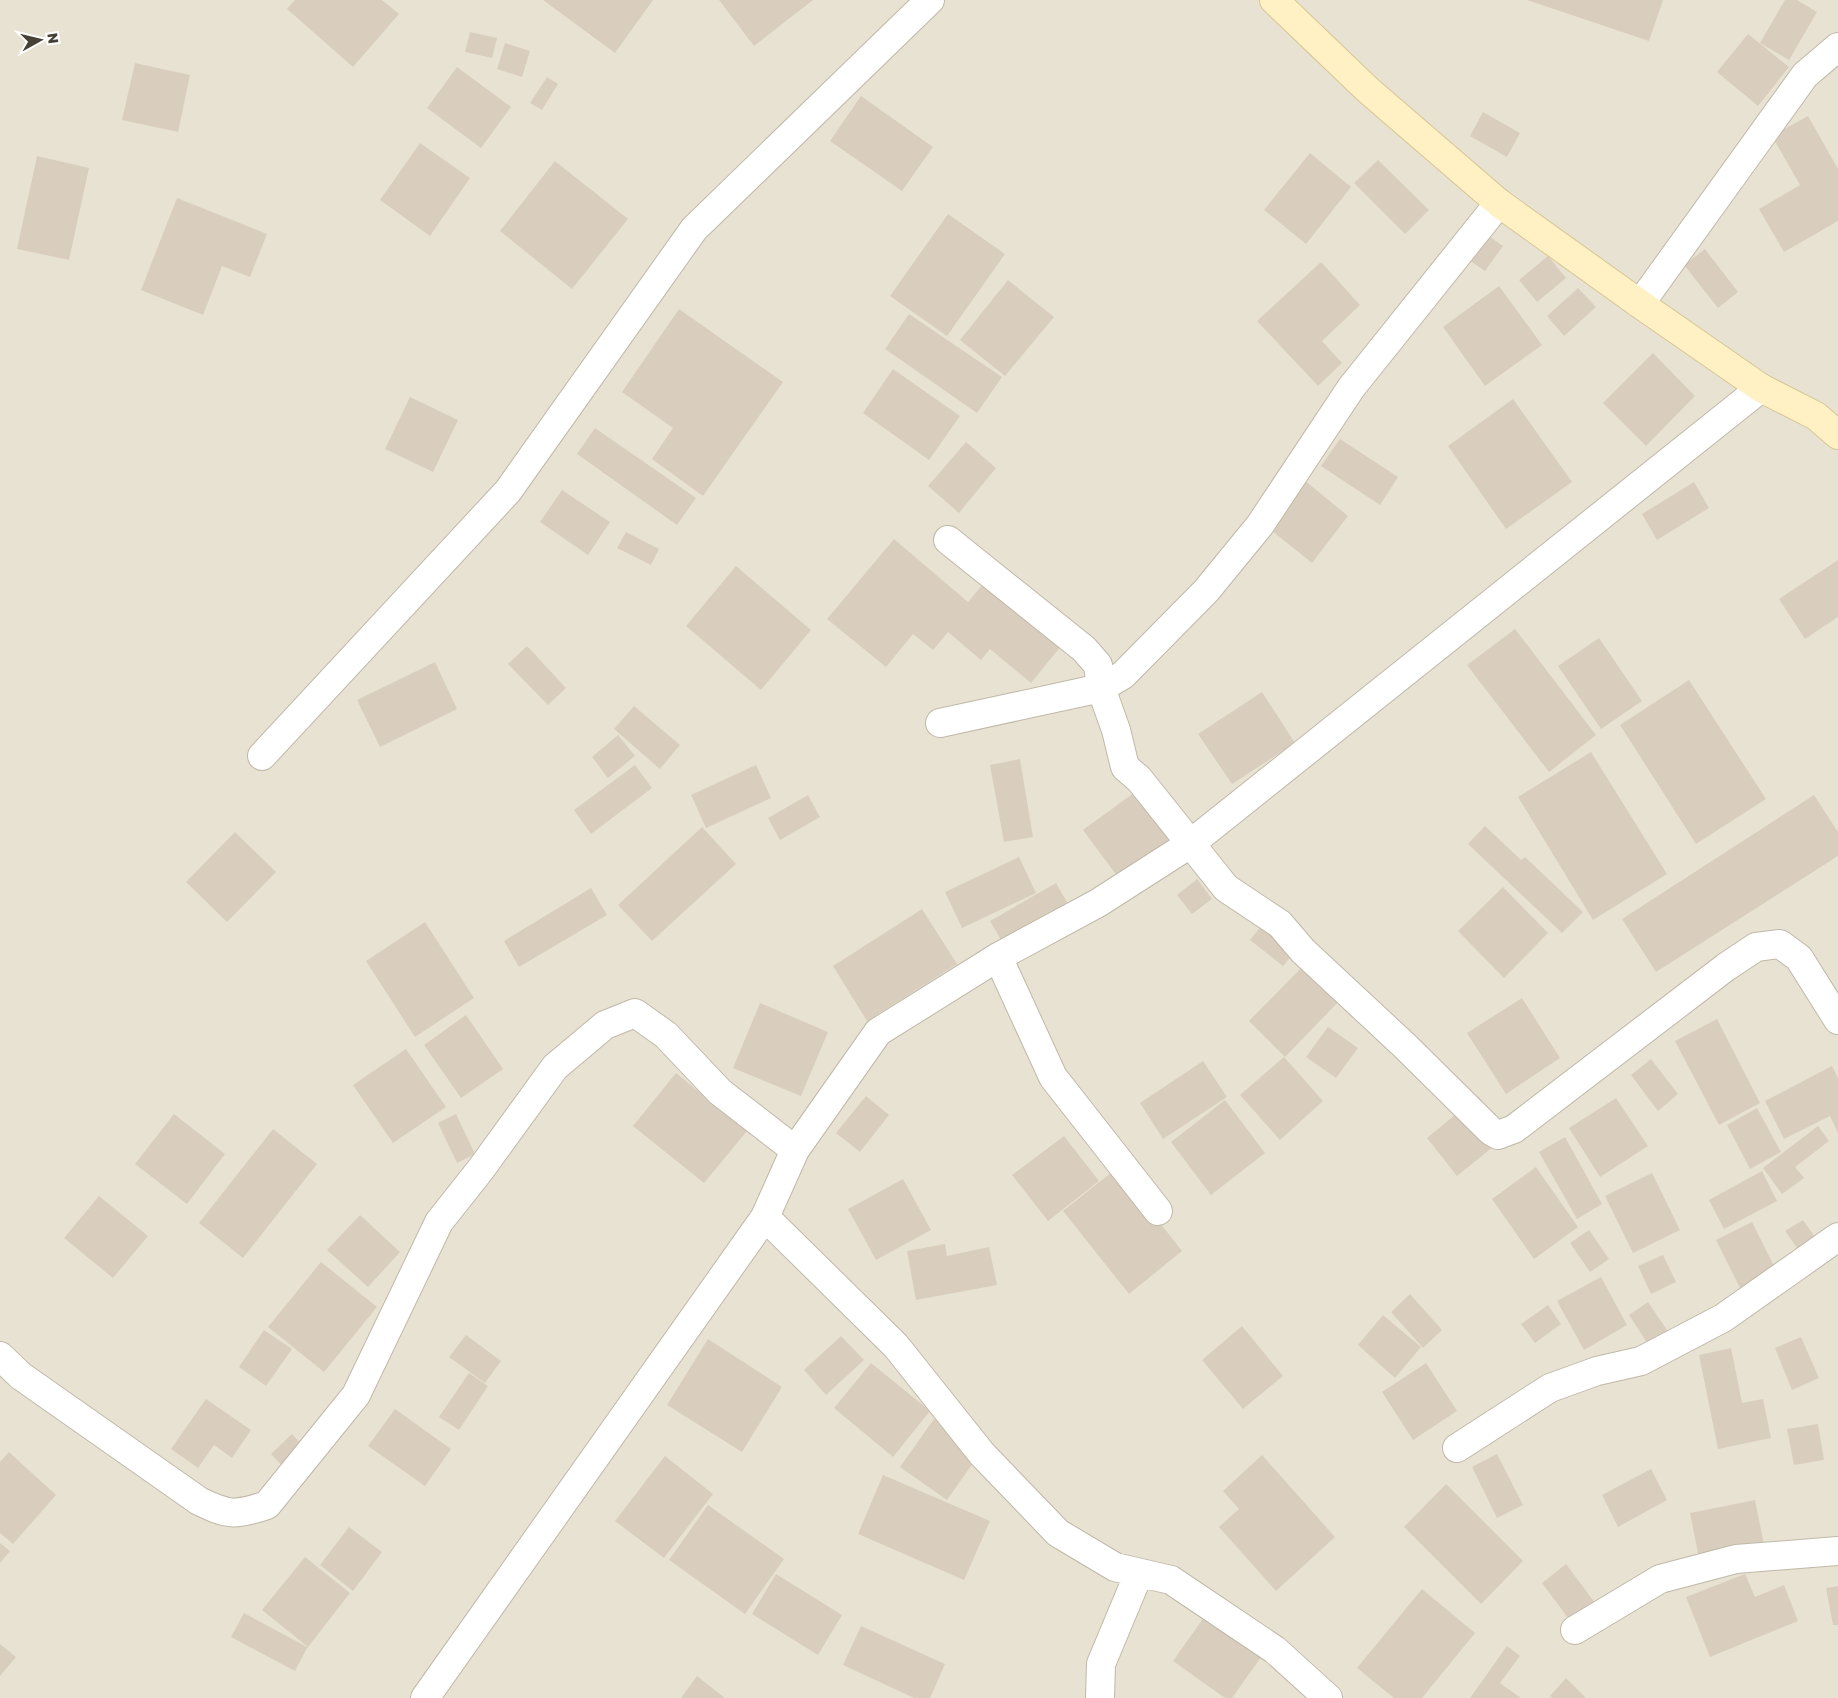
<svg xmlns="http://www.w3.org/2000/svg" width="1838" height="1698" font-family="'Golos Text',sans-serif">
<rect width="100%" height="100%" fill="#f4f0e5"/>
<path fill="#e8e2d3" d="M0,0H1838V1698H0Z"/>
<path fill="#d9cebd" d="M295,0H382L399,14L353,67L287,9Z
M543,0H653L615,53Z
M719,0H813L754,46Z
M1527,0H1663L1649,41Z
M1785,0H1797L1817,12L1789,60L1760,43Z
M470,32L497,38L492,58L465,52Z
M1748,34L1789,67L1758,106L1717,72Z
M505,43L530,51L522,77L497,69Z
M135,63L190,75L178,132L122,120Z
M457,67L511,107L481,148L427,108Z
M547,77L558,84L542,110L530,103Z
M861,96L933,147L902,191L830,141Z
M1483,112L1520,133L1507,157L1470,136Z
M1808,116L1838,169V221L1784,252L1759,209L1800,185L1772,136Z
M420,143L470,178L430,236L380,200Z
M1310,153L1351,187L1306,244L1264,210Z
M37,156L89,168L69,260L17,249Z
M1378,160L1429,210L1405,234L1354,183Z
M555,161L628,219L572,289L500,231Z
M177,198L267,234L250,277L222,266L203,315L141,290Z
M948,214L1005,254L947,336L890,296Z
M1480,230L1503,246L1485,271L1463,256Z
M1705,249L1738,292L1718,308L1684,265Z
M1548,256L1566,278L1537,302L1519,280Z
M1321,262L1360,305L1322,341L1342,363L1318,386L1257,321Z
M1008,280L1054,317L1005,376L960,340Z
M1499,286L1542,345L1485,386L1443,327Z
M1578,288L1596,307L1564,336L1547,316Z
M679,309L783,382L703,496L652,459L673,428L622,392Z
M909,314L1002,377L977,413L885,349Z
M1653,353L1695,396L1646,446L1603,403Z
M893,369L960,416L929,460L863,413Z
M410,397L458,420L433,472L385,449Z
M1513,399L1572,482L1506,529L1448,446Z
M595,428L696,498L677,525L577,454Z
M1340,439L1398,477L1380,505L1321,466Z
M966,442L996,468L959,513L928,486Z
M1293,471L1348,516L1312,563L1256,518Z
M1694,482L1709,508L1657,540L1642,514Z
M562,490L610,522L588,555L540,522Z
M626,532L659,549L651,565L617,548Z
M894,539L968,602L990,576L1066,640L1031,683L990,649L981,660L948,632L933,650L913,634L886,667L827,619Z
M1838,560V617L1805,639L1779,599Z
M736,566L811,630L761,690L686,626Z
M1515,629L1596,735L1549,772L1467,665Z
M1599,638L1642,701L1601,729L1558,666Z
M527,646L566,688L548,705L508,664Z
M435,662L457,709L380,747L357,700Z
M1689,680L1766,799L1696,844L1620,725Z
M1262,692L1295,743L1232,784L1198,734Z
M634,706L680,745L660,769L614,729Z
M618,735L635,756L608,778L592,757Z
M1591,752L1667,874L1593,920L1518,797Z
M1020,759L1033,837L1004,842L990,765Z
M635,765L652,788L591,834L574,810Z
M756,765L771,798L706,828L691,795Z
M1138,790L1174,841L1120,880L1083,830Z
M808,795L820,817L780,840L768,818Z
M1814,795L1838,832V856L1656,972L1622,919Z
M1485,826L1521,860L1525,857L1583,912L1562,933L1468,844Z
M702,827L736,864L652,941L618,905Z
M235,832L276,872L227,922L186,882Z
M1019,857L1036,893L962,928L945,892Z
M1197,879L1212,899L1192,914L1177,895Z
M1056,883L1073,913L1007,950L990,921Z
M1503,887L1548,933L1504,978L1458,931Z
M591,888L607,915L519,967L504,941Z
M922,909L957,964L867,1021L833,966Z
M1274,910L1307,936L1283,966L1250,940Z
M425,922L474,998L415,1037L366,961Z
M1307,962L1343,997L1285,1057L1249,1021Z
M1522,998L1560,1058L1506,1094L1467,1033Z
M760,1003L828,1032L801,1096L733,1068Z
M466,1015L503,1069L461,1098L424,1045Z
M1717,1019L1760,1103L1719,1125L1675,1041Z
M1328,1027L1358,1048L1336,1078L1306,1057Z
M406,1049L446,1107L393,1143L353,1085Z
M1284,1057L1323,1101L1280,1140L1240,1095Z
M1651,1059L1678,1094L1658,1111L1631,1075Z
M1203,1061L1227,1097L1163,1139L1140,1103Z
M1832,1066L1838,1078V1133L1830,1116L1784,1139L1765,1101Z
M676,1073L747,1131L704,1183L633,1126Z
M866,1096L889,1115L860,1152L836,1133Z
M1478,1096L1509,1134L1457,1176L1427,1138Z
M1616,1098L1648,1146L1600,1177L1569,1128Z
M1225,1100L1265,1153L1211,1195L1171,1142Z
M1757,1108L1781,1152L1750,1169L1727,1125Z
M174,1114L225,1154L187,1204L135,1164Z
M456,1114L475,1154L457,1163L438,1123Z
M1818,1126L1829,1141L1795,1167L1804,1178L1782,1194L1763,1168Z
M273,1129L317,1164L243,1258L199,1223Z
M1064,1136L1099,1181L1048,1221L1012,1175Z
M1565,1137L1602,1204L1577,1219L1539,1152Z
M1536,1167L1578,1227L1534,1259L1492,1199Z
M1117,1168L1182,1251L1129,1294L1063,1211Z
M1762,1171L1777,1201L1724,1229L1709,1200Z
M1652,1173L1680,1230L1633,1253L1605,1196Z
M903,1179L931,1230L876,1260L848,1209Z
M99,1196L148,1236L113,1278L64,1238Z
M360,1215L400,1252L368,1287L327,1250Z
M1803,1220L1822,1247L1805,1259L1785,1231Z
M1752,1222L1782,1282L1746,1300L1716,1240Z
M1589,1230L1609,1259L1590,1272L1570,1243Z
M945,1244L947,1256L989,1247L997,1285L916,1300L907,1251Z
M1663,1255L1676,1282L1651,1294L1638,1266Z
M321,1262L377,1307L324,1372L268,1327Z
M1601,1277L1627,1325L1584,1350L1557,1301Z
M1410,1294L1442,1330L1423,1348L1391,1312Z
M1648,1302L1669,1333L1650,1347L1629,1315Z
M1548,1305L1561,1324L1535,1343L1521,1324Z
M1383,1315L1421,1347L1395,1378L1358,1345Z
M1242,1326L1283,1376L1243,1409L1202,1360Z
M264,1330L292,1349L266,1386L239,1367Z
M466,1335L501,1361L485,1383L449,1357Z
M841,1336L864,1360L826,1395L804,1370Z
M1801,1337L1819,1378L1792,1390L1775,1348Z
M708,1339L782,1387L742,1452L667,1405Z
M1731,1348L1742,1403L1763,1399L1771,1438L1718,1449L1699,1355Z
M871,1363L930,1411L893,1457L834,1408Z
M1426,1363L1457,1411L1413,1440L1382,1392Z
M469,1373L488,1386L459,1430L439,1417Z
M206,1399L251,1430L232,1458L214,1445L198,1468L171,1449Z
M395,1409L451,1449L425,1486L368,1446Z
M934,1419L980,1453L947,1500L900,1467Z
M1818,1424L1824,1460L1794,1465L1787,1429Z
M292,1434L313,1457L292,1476L271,1454Z
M9,1452L56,1495L13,1544L0,1533V1462Z
M1497,1454L1523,1505L1497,1518L1472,1467Z
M1262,1455L1335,1537L1276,1591L1219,1527L1239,1509L1223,1491Z
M665,1456L713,1494L664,1558L615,1521Z
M1651,1469L1667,1500L1618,1527L1602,1495Z
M883,1475L990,1521L964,1580L858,1534Z
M1446,1484L1523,1561L1481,1604L1404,1527Z
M1755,1500L1764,1545L1699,1558L1690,1513Z
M708,1505L784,1559L745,1614L669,1560Z
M349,1527L382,1552L353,1591L320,1565Z
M0,1543L10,1551L0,1563Z
M305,1557L350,1593L308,1647L262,1610Z
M1566,1564L1604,1615L1580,1634L1542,1583Z
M776,1574L842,1615L818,1655L752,1614Z
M1745,1574L1755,1597L1784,1585L1798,1621L1710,1657L1686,1597Z
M1838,1586V1625H1833L1826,1588Z
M1422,1589L1475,1633L1422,1698H1394L1357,1668Z
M1212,1606L1269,1646L1232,1698H1225L1173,1661Z
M244,1613L309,1648H307L295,1671L231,1637Z
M861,1626L945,1664L930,1698H914L843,1665Z
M0,1644L16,1657L0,1676Z
M1507,1646L1520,1656L1500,1683L1521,1698H1470Z
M697,1676L725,1698H681Z
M1566,1678L1586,1698H1552L1550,1696Z"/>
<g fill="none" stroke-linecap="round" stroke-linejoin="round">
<g stroke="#c0b8a7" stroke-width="30">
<path id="street" d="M1640,304L1805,75L1838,47
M948,540L1084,649L1098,665L1101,688L1116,730L1125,767L1139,779L1226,888L1280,924L1303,951L1405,1046L1491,1131L1498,1135L1514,1129L1726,967L1756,947L1780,944L1799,958L1838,1020
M940,723L1101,688L1123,675L1206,591L1260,525L1351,388L1499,203
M262,756L508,491L694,229L930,0
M998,957L1053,1077L1158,1211
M765,1217L896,1346L982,1454L1058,1533L1115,1567L1171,1580L1275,1650L1328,1698
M0,1356L21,1376L199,1501C228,1515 235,1516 267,1505L356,1395L439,1222L481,1169L555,1067L605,1025L635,1013L666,1035L720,1092L795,1150
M1457,1448L1550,1388L1597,1371L1641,1361L1723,1318L1838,1237
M1575,1630L1660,1579L1736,1559L1838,1551
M425,1698L765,1217L795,1150L878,1032L998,957L1098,903L1190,844L1761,388
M1100,1698L1101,1664L1139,1573"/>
</g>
<g stroke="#d7c592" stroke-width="30">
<path id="secondary" d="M1274,0L1368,90L1499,203L1640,304L1761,388L1816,416L1838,435"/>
</g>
<use href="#street" stroke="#fff" stroke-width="28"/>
<use href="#secondary" stroke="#fff1c4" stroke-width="28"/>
</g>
<g transform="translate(40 40) rotate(82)" stroke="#ffffff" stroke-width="4" paint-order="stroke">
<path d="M0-4L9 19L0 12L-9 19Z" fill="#474034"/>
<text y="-8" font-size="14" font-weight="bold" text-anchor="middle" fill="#474034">N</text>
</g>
</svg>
